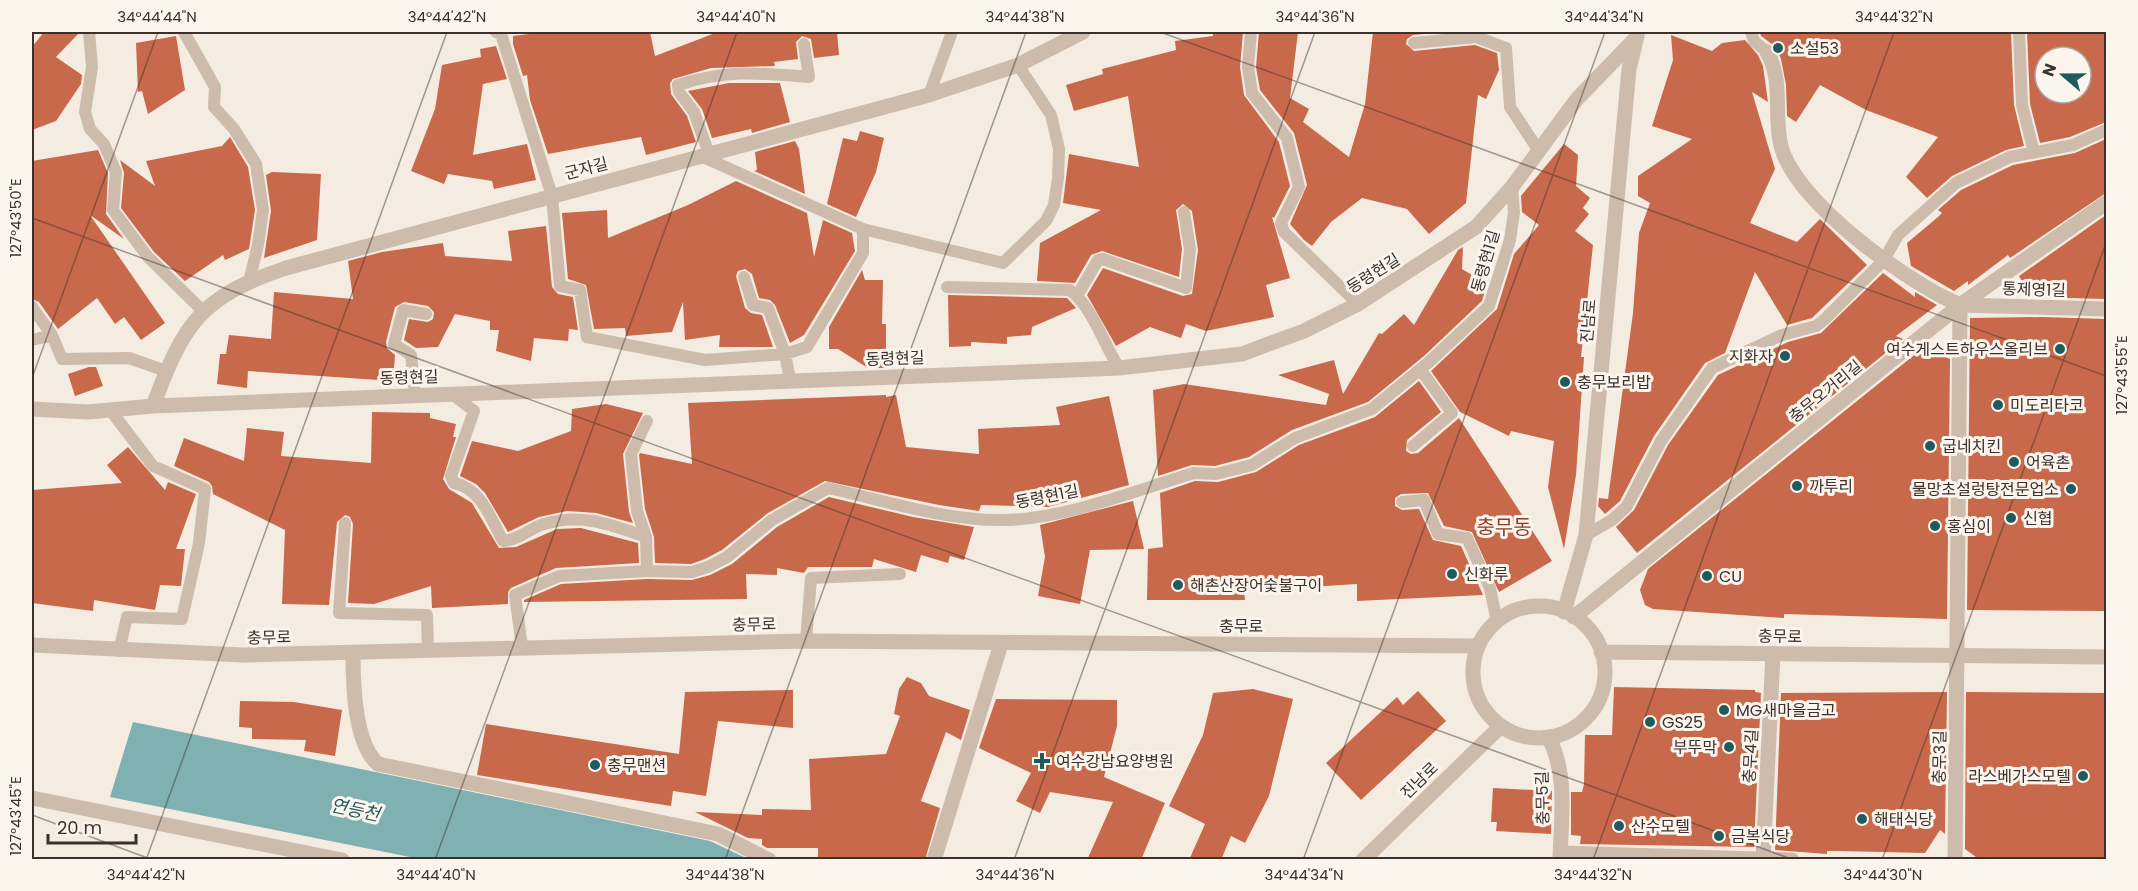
<svg xmlns="http://www.w3.org/2000/svg" width="2138" height="891" font-family="Poppins,'Noto Sans KR',sans-serif">
<rect width="100%" height="100%" fill="#f4ebe1"/>
<path fill="#7fb0b2" d="M133,722L710,841L748,859H420L110,797Z"/>
<path fill="#c8694b" fill-rule="evenodd" d="M44,32H80L56,57L82,75L81,84L56,121L32,130V47Z
M529,32H650L655,56L718,32H837L839,55L814,58L811,39L802,36L796,42L798,59L774,62L775,66L711,68L673,79L670,83L671,94L687,116L696,142L646,155L641,137L548,154L530,100L527,75L523,76L513,44V36L529,34Z
M1213,32H1243L1240,67L1244,95L1279,142L1290,186L1274,218L1272,217L1290,278L1266,285L1274,317L1206,331L1186,324L1181,338L1150,327L1116,346L1087,295L1103,268L1183,296L1192,294L1198,250L1192,211L1183,204L1176,210L1182,249L1179,277L1102,251L1091,255L1075,283L1037,281L1040,243L1101,210L1063,203L1069,154L1139,167L1128,96L1074,111L1066,85L1103,74L1102,69L1176,50L1175,41L1213,36Z
M1259,32H1298L1290,98L1309,109L1303,122L1349,157L1365,104L1373,32H1447L1413,35L1407,39L1406,44L1414,51L1475,45L1497,53L1499,70L1486,99L1478,95L1466,203L1429,234L1407,209L1362,198L1331,222L1312,246L1304,240L1290,224L1307,185L1294,133L1260,90L1256,67Z
M1760,32H2011L2014,105L2024,146L2006,150L1952,176L1927,198L1906,177L1938,137L1866,110L1820,85L1796,122L1787,116L1786,85L1781,59L1776,47L1761,36Z
M2027,32H2106V122L2070,137L2040,143L2030,104ZM2045,57H2081V93H2045Z
M1671,35L1712,51L1722,43L1745,40L1758,55L1763,66L1768,102L1752,92L1775,169L1750,223L1797,242L1820,219L1867,265L1812,318L1787,325L1755,272L1725,353L1705,363L1654,436L1620,501L1605,514L1598,506L1599,498L1608,499L1633,313L1639,233L1650,203L1638,196V176L1692,139L1652,126L1673,60Z
M176,36L185,90L148,114L142,91L138,92L136,43Z
M496,46L507,79L483,84L473,155L527,144L536,180L494,189L492,181L448,174L444,184L411,171L435,109L442,65L481,57L480,49Z
M729,83H780L790,122L752,133L751,129L712,138L702,109L688,91Z
M860,131L884,138L876,172L856,217L827,204L843,138L857,141Z
M230,137L248,167L255,210L249,249L225,260L223,255L185,281L154,252L121,208L124,173L120,160L155,186L146,161L222,146Z
M2106,139V193L2010,258L2008,255L1968,285V281L1954,291L1911,266L1907,243L1938,217L1942,213L1938,210L1961,190L2013,165L2075,153Z
M795,141L799,149L805,194L754,171L757,170L755,152Z
M1564,144L1578,155L1576,186L1590,198L1583,208L1589,214L1575,231L1593,245L1581,357H1584L1576,475L1564,549L1548,487L1554,441L1511,431L1509,436L1460,412L1431,371L1497,309L1514,254L1539,225L1522,212L1521,196Z
M98,150L108,173L106,214L124,239L90,215L165,323L141,340L124,317L115,324L97,298L58,329L39,302L32,299V161Z
M272,172L321,174L317,240L264,258L271,211L266,175Z
M736,181L807,213L814,257L823,220L852,233L855,251L804,335L790,343L775,305L770,300L759,298L752,274L745,269L738,271L736,276L745,308L751,313L762,315L773,347H719L720,335L685,340L683,302L672,332L626,336L625,328L594,329L586,285L568,279L562,213L607,210L608,238L688,205Z
M2106,215V299L2031,297L2019,276Z
M546,226L552,287L558,294L573,297L578,330L569,329L568,341L534,338L531,361L496,351L499,330H490V321L455,314L438,347L416,348L404,340L409,319L428,322L433,319L434,312L428,306L404,302L395,307L386,342L387,348L395,355L393,381L248,371L247,388L217,384L220,354H226L229,335L271,339L274,292L353,299L348,261L382,252L443,243L445,256L512,261L508,231Z
M1463,247L1462,269L1487,284L1482,301L1424,356L1368,402L1292,430L1249,457L1215,466L1192,465L1158,476L1153,390L1184,384L1326,405L1329,394L1278,375L1334,360L1343,394L1379,333L1382,334L1404,314L1414,325L1458,250Z
M862,270L865,280H883L882,324H886V368H868L838,349H829V327Z
M1883,273L1915,297V292L1937,305L1896,336L1903,339L1637,553L1616,527L1634,510L1668,445L1718,375L1788,342L1821,333Z
M948,295L1067,298L1076,308L1032,327L1031,335L1007,337V344L971,342V346L949,347Z
M2042,317L2106,319V611L1967,610L1970,318Z
M1923,348L1950,359L1947,619L1784,614V618L1653,609L1645,605L1640,590L1648,569Z
M89,367H96L103,386L75,396L68,374Z
M1419,381L1441,412L1407,440L1406,451L1411,454L1418,453L1459,418L1552,561L1499,592L1472,532L1444,526L1428,493L1401,494L1395,498V506L1402,510L1419,509L1433,540L1461,546L1483,595L1357,601V584L1244,591L1245,600H1147L1148,549L1163,547L1160,493L1195,481L1218,482L1256,472L1299,445L1375,417Z
M886,395V397L896,395L906,447L979,454L978,429L1060,425L1056,407L1109,396L1129,485L1048,507L981,505L979,511L939,505L825,481L768,513L722,550L705,559L691,564L655,563L654,537L645,509L639,455L640,453L692,464L688,403Z
M606,404L643,413L623,454L629,512L633,523L596,513L567,511L539,517L508,532L485,493L476,484L460,476L472,441L518,451L571,431L572,409Z
M372,412L430,413V418L456,424L453,437H456L443,479L449,489L472,503L499,548L516,547L557,529L581,528L638,543L639,563L556,568L511,588L508,592V604L432,608L431,586L374,604L348,603L353,524L350,517L345,515L337,522L329,605L282,604L285,530L213,494L212,486L209,482L174,466L184,438L244,461L247,428L284,432L281,456L371,463Z
M128,447L165,490L168,482L196,494L176,549H185L181,586L160,585L155,610L94,600L93,611L32,603V490L122,483L107,465Z
M829,497L913,517L974,527L964,560L950,556L948,563L921,555L916,572L874,559L872,567H808L804,573L777,568V575L746,574L747,599L524,602V600L561,584L647,579L692,580L710,575L732,564L777,527Z
M1133,501L1144,549L1090,550L1080,604L1038,596L1045,557L1040,525Z
M907,677L921,683L929,696L970,710L961,740L946,732L921,801L940,808L925,860H818V848H767L762,845V839L748,838L695,812L762,815V809L811,810L809,759L886,754L900,716L894,714L899,689Z
M1614,687L1755,690V692L1761,693L1754,847L1580,844L1581,836L1571,835V792H1582L1584,784L1585,735H1612Z
M1253,689L1293,699L1269,796L1245,843L1231,836L1221,860H1189L1205,824L1169,806L1203,735L1213,693Z
M793,690V728L718,721L706,796L673,791L671,806L477,775L486,724L679,754L685,692Z
M1418,691L1446,721L1361,800L1326,763L1397,697L1403,705Z
M1947,692L1945,834L1940,830L1925,853L1839,851H1827V854L1775,850L1781,693Z
M1966,692L2106,693V859L1976,857L1965,849Z
M996,699L1117,700V726L1104,777L1165,803L1141,860H1087L1113,802L1050,792L1040,813L1016,801L1031,773L979,748Z
M240,701L294,702L342,710L335,756L304,751L306,740L252,739V728L239,727Z
M1493,788L1552,791L1551,834L1496,831L1497,822H1491Z"/>
<g fill="none" stroke-linecap="round" stroke-linejoin="round">
<path stroke="#cdbbac" stroke-width="12" d="M89,32L92,67L85,112L90,129L104,144L116,172L113,210L148,257L203,311
M184,32L215,87L214,107L234,129L256,164L263,210L258,245L249,282
M496,32L501,34L552,196L560,286L580,290L587,337L705,360L785,354L790,379
M1251,32L1248,67L1252,93L1287,138L1299,187L1281,223L1284,232L1358,304
M1751,32L1754,41L1767,52
M2019,32L2022,105L2034,152
M1414,43L1476,37L1506,48L1510,107L1539,151
M929,95L952,32
M709,154L694,112L679,92L678,85C727,69 759,73 809,77L804,44
M701,156L863,229V253L807,347L785,354L768,308L753,305L744,277
M863,229L1003,263L1046,221L1054,205L1058,178L1059,149L1051,115L1018,65
M947,287L1070,290C1093,308 1103,343 1119,368
M1077,296L1098,260L1103,259L1186,288L1190,249L1184,212
M32,307L52,335
M32,340L52,335L62,359L129,358L166,371
M452,394L474,411L451,476L454,483C481,488 491,519 503,541C518,540 528,530 541,525C579,512 610,524 646,537L647,571
M415,395L411,355L394,344L403,310L426,314
M111,411L153,466L205,489L199,543L182,619L127,617L119,651
M1413,446L1452,413L1420,369
M1402,502L1424,500L1438,534L1467,538L1490,588L1497,622
M345,523L339,613L427,615L428,651
M1586,535L1612,520L1627,506L1661,441L1712,368L1782,335L1816,326L1824,320L1884,260L1898,235L1956,183L2010,157L2073,145L2106,130
M646,537L637,511L631,454L647,421
M806,641L811,578L900,574
M522,647L515,595L559,576L647,571L692,572L708,567L727,557L772,520L828,488C882,500 947,521 1003,520C1062,520 1137,490 1194,473L1216,474L1252,465L1295,438L1372,409L1429,362L1489,306L1510,240L1514,212L1512,187"/>
<path stroke="#cdbbac" stroke-width="15" d="M1767,52C1784,81 1773,115 1781,146C1796,203 1908,283 1960,305L2106,309
M153,406C184,323 200,297 286,268L929,95L1018,65L1083,32
M32,409L88,412L153,406L998,373L1119,368L1242,354L1304,331L1358,304L1476,227L1512,187L1577,99L1637,37
M1564,612L1586,535L1629,69L1637,36
M1574,617L1960,305L2106,203
M353,653C353,684 354,743 378,764L718,834L769,860
M1549,738C1568,775 1561,818 1560,860
M32,798L342,860
M1560,853L1792,860
M934,860L1001,644
M1763,860L1773,654
M1955,860L1960,305"/>
<path stroke="#cdbbac" stroke-width="15" d="M1473 672a66 66 0 1 1 132 0a66 66 0 1 1-132 0Z
M32,645L242,655L806,641L1478,646
M1601,652L2106,657
M1363,860L1501,726"/>
</g>
<path fill="none" stroke="#3b302b" stroke-width="1.5" stroke-opacity="0.45" d="M1160,32L2106,376M32,218L1794,860M32,378L158,32M32,815L153,860M146,860L447,32M435,860L737,32M725,860L1026,32M1014,860L1315,32M1303,860L1605,32M1593,860L1894,32M1882,860L2106,243"/>
<g fill="#1f5a5e" stroke="#fbf5ee" stroke-width="2">
<circle cx="1778" cy="48" r="6"/>
<circle cx="2060" cy="349" r="6"/>
<circle cx="1785" cy="356" r="6"/>
<circle cx="1565" cy="382" r="6"/>
<circle cx="1998" cy="405" r="6"/>
<circle cx="1930" cy="446" r="6"/>
<circle cx="2014" cy="462" r="6"/>
<circle cx="1797" cy="486" r="6"/>
<circle cx="2071" cy="489" r="6"/>
<circle cx="2011" cy="518" r="6"/>
<circle cx="1935" cy="526" r="6"/>
<circle cx="1452" cy="574" r="6"/>
<circle cx="1707" cy="576" r="6"/>
<circle cx="1178" cy="585" r="6"/>
<circle cx="1724" cy="710" r="6"/>
<circle cx="1650" cy="722" r="6"/>
<circle cx="1729" cy="747" r="6"/>
<path d="M1039 752h6v6h6v6h-6v6h-6v-6h-6v-6h6z"/>
<circle cx="595" cy="765" r="6"/>
<circle cx="2083" cy="776" r="6"/>
<circle cx="1862" cy="819" r="6"/>
<circle cx="1619" cy="826" r="6"/>
<circle cx="1719" cy="836" r="6"/>
</g>
<g text-anchor="middle" stroke-width="6" stroke-linejoin="round" paint-order="stroke">
<g font-size="16" fill="#3b302b" stroke="#fbf5ee" text-anchor="start">
<text x="1790" y="54">소설53</text>
<text x="2048" y="355" text-anchor="end">여수게스트하우스올리브</text>
<text x="1773" y="362" text-anchor="end">지화자</text>
<text x="1577" y="388">충무보리밥</text>
<text x="2010" y="411">미도리타코</text>
<text x="1942" y="452">굽네치킨</text>
<text x="2026" y="468">어육촌</text>
<text x="1809" y="492">까투리</text>
<text x="2059" y="495" text-anchor="end">물망초설렁탕전문업소</text>
<text x="2023" y="524">신협</text>
<text x="1947" y="532">홍심이</text>
<text x="1464" y="580">신화루</text>
<text x="1719" y="582">CU</text>
<text x="1190" y="591">해촌산장어숯불구이</text>
<text x="1736" y="716">MG새마을금고</text>
<text x="1662" y="728">GS25</text>
<text x="1717" y="753" text-anchor="end">부뚜막</text>
<text x="1056" y="767">여수강남요양병원</text>
<text x="607" y="771">충무맨션</text>
<text x="2071" y="782" text-anchor="end">라스베가스모텔</text>
<text x="1874" y="825">해태식당</text>
<text x="1631" y="832">산수모텔</text>
<text x="1731" y="842">금복식당</text>
</g>
<g font-size="16" fill="#3b302b" stroke="#fbf5ee">
<text transform="translate(586 168) rotate(-15)" y="6">군자길</text>
<text transform="translate(1485 261) rotate(-74)" y="6">동령현1길</text>
<text transform="translate(1373 273) rotate(-32)" y="6">동령현길</text>
<text transform="translate(2034 289) rotate(2)" y="6">통제영1길</text>
<text transform="translate(1588 321) rotate(-85)" y="6">진남로</text>
<text transform="translate(895 358) rotate(-2)" y="6">동령현길</text>
<text transform="translate(409 377) rotate(-2)" y="6">동령현길</text>
<text transform="translate(1825 391) rotate(-39)" y="6">충무오거리길</text>
<text transform="translate(1047 496) rotate(-11)" y="6">동령현1길</text>
<text transform="translate(754 624) rotate(-1)" y="6">충무로</text>
<text x="1241" y="632">충무로</text>
<text transform="translate(1780 636) rotate(1)" y="6">충무로</text>
<text transform="translate(269 637) rotate(-1)" y="6">충무로</text>
<text transform="translate(1750 756) rotate(-87)" y="6">충무4길</text>
<text transform="translate(1939 757) rotate(-89)" y="6">충무3길</text>
<text transform="translate(1419 780) rotate(-44)" y="6">진남로</text>
<text transform="translate(1542 798) rotate(-91)" y="6">충무5길</text>
</g>
<g font-size="18" font-style="italic" fill="#1f5a5e" stroke="#fbf5ee">
<text transform="translate(355 810) rotate(12)" y="6">연등천</text>
</g>
<g font-size="20" fill="#8c3b22" stroke="#fbf5ee">
<text x="1504" y="534">충무동</text>
</g>
</g>
<rect width="2138" height="891" fill="none" stroke="#fbf5ee" stroke-width="66"/>
<g transform="translate(2063 75) rotate(290)"><circle r="28" fill="#fbf5ee" stroke="#aea6a0" stroke-width="1.5"/>
<path d="M0-4.5L10 22L0 15L-10 22Z" fill="#1f5a5e"/>
<text y="-9" font-size="16" font-weight="bold" text-anchor="middle" fill="#3b302b">N</text>
</g>
<path d="M48 834v9h88v-9" fill="none" stroke="#3b302b" stroke-width="3"/>
<text x="57" y="834" font-size="18" fill="#3b302b" stroke="#fbf5ee" stroke-width="4.5" paint-order="stroke">20 m</text>
<rect x="33" y="33" width="2072" height="825" fill="none" stroke="#3b302b" stroke-width="2"/>
<g font-size="15" text-anchor="middle" fill="#3b302b">
<text x="157" y="22">34°44'44"N</text>
<text x="447" y="22">34°44'42"N</text>
<text x="736" y="22">34°44'40"N</text>
<text x="1025" y="22">34°44'38"N</text>
<text x="1315" y="22">34°44'36"N</text>
<text x="1604" y="22">34°44'34"N</text>
<text x="1894" y="22">34°44'32"N</text>
<text transform="translate(16 218) rotate(-90)" y="5">127°43'50"E</text>
<text transform="translate(2122 375) rotate(-90)" y="5">127°43'55"E</text>
<text transform="translate(16 816) rotate(-90)" y="5">127°43'45"E</text>
<text x="146" y="880">34°44'42"N</text>
<text x="436" y="880">34°44'40"N</text>
<text x="725" y="880">34°44'38"N</text>
<text x="1015" y="880">34°44'36"N</text>
<text x="1304" y="880">34°44'34"N</text>
<text x="1593" y="880">34°44'32"N</text>
<text x="1883" y="880">34°44'30"N</text>
</g>
</svg>
